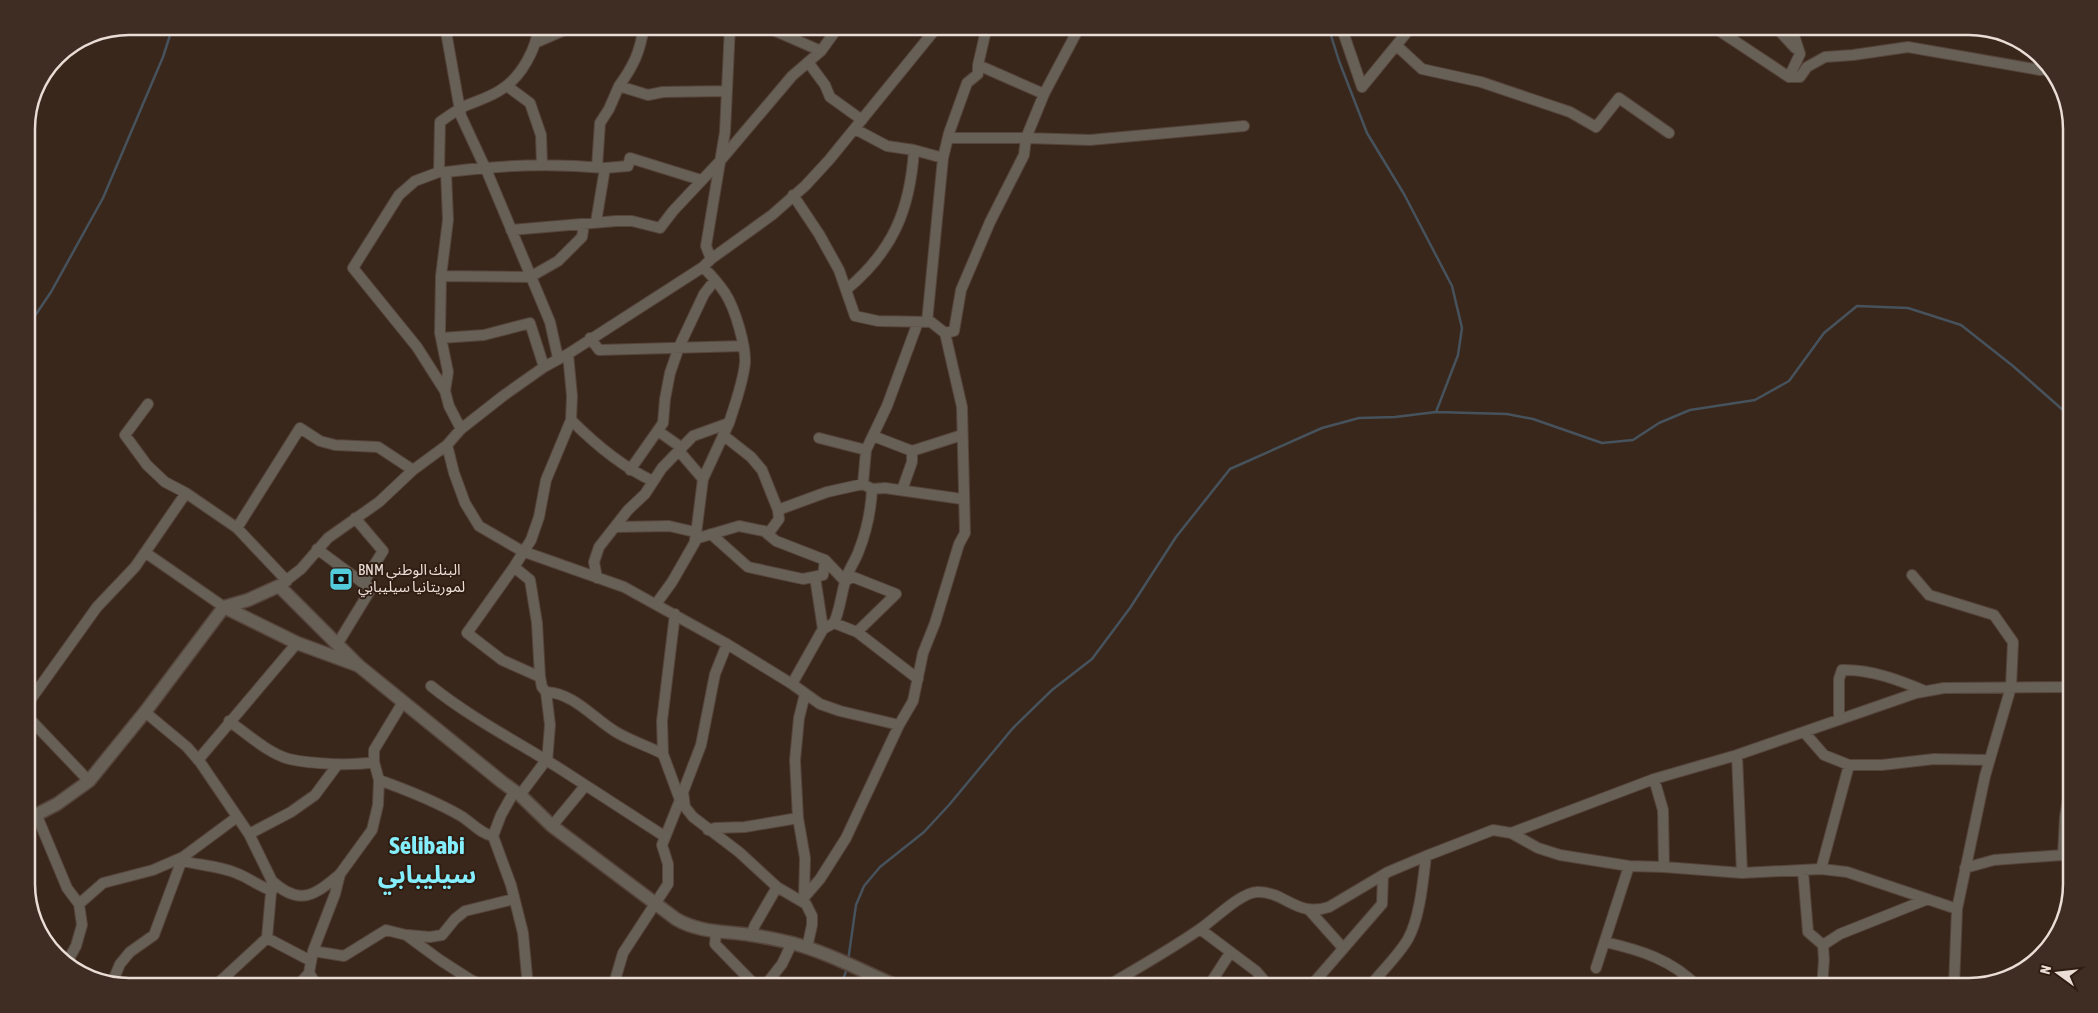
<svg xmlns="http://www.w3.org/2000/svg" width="2098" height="1013" font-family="'Asap Condensed','Noto Sans Arabic',sans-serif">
<rect width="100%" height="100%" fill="#3a271c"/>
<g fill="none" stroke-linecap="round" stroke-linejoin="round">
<path stroke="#46525c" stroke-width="2.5" d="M1328,26L1339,61L1367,133L1404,194L1452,286L1462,328L1458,355L1436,412
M26,329L51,292L103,198L163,57L173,26
M848,961L856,905L864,886L880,867L924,832L949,805L1013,728L1052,690L1092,659L1130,608L1176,537L1230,469L1322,428L1359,418L1395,417L1436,412L1507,414L1533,419L1602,443L1633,440L1659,423L1690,410L1755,400L1789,381L1824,333L1857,306L1908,308L1961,325L2013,366L2072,418
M840,987L847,969"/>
<g stroke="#56443a" stroke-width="12">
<path id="minor" d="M445,26L461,116L488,174L550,322L558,358
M644,26C640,52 634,65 619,86L648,95L663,92L727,91
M764,26L821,51
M1341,26L1362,87L1412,26
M1712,26L1789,77H1800L1807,67L1825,57L1853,55L1908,47L2040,70L2051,69
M1775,26L1795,48
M535,43L574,26
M1397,46L1422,69L1481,82L1570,112L1596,127L1619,98L1669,133
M808,62L825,85L830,97L862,120
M978,65L1044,94
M1789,77L1800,54L1791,26
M507,86L530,103L541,135L542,165
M855,129L887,146L914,150L943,158L927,322
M948,138H1026L1044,94L1080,26
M943,158L949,133L967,83L978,74V65L987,26
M597,167L600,123L609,109L619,86
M605,168L628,166L630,158L701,180
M439,172L415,181L399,195L353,268L417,347L445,391L449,406L461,429
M445,172H439L440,122C447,117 455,111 463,107C476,101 491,97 502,89C522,76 536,49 539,26
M793,195L819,234L839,270L855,316L878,321L931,322L945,333L962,407L965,533L959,544L935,623L923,653L913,701L899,725L846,838L820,879L801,901
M511,230L616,221H632L660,228L673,211L720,161L792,76L821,51L839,26
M711,259L706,246L725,132L730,26
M441,276L530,277L558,261L582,237L584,224
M846,290C893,251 910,210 914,150
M945,333L954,331L961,290L990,222L1024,155L1026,138L1090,140L1244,126
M441,338L484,335L530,323L544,367
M590,338L599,350L743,346
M445,391L448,372L440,333L441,276L448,220L446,172C499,165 551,163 605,168L596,222
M148,404L125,435L147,465L165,482L186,493L237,528L287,581
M571,420C595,444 622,467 653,481
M658,431L682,448
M723,435L751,457L762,470L778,510L827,492L863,484
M873,436L912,451L962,435
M819,438L866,450
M447,445L454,473L465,503L479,526L522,551L624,587L727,644L792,684L820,704L840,711L899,725
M679,451L703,479
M630,470L663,423L665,399L670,373L679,347L704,294L715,280
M872,489L885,488L962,499
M902,490L912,462V451
M616,527L669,526L695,532
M237,528L300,428L320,441L335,445L378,447L413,470
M711,534L748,567L803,579L823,575L825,560
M768,534L779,519L778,510
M695,539L739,526L764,531L776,541L825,560L845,581L853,577L896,594L857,632
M317,549L363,583L383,551L355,518
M146,553L224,607
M514,567L530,580L537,623L540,677L542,687L546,692L550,725L547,762L544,763L520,795
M1912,575L1929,595L1994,615L2013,642L2011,687L1985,776L1957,909L1954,987
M815,577L823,629
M597,578L594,562L599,547L628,510L645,494L662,468L693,436L729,423C735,404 743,383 745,363C746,346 735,308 725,293C719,284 711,275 703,267
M279,586L301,569L328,538L379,502L413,470L447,445L461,429L503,396L544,367L568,354L703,267L711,259L772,215L805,186L829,160L938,26
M656,604L672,582L695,542L703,479L729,423
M834,623C840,609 841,596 845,582C847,572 854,563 858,553C866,533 871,511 872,489L863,484L866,450L887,406L918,322
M338,643L371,589L363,582
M727,644L715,674L701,745L683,792L685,807L693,817L739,852L777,887L806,904L812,916V925L807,948
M540,677L502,660L467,633L514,567L531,540L539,517L546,480L571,420L572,396L568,354
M792,684L823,629L834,623L857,632L918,679
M431,686C472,719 518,742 562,770C596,792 630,814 664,836
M546,692C574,693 594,719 616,732C631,741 648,746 663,754
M26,706L97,607L135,567L186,493
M145,712L187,747L200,762L249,834L272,881L267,938
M26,715L89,781
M1839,720V679L1842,670C1870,669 1899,680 1925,691
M229,721C247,734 268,753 289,759C311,764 352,766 374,762
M1804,732L1824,755L1849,765H1882L1934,759L1989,760
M1737,755L1742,873
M198,760L297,643
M1654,779L1663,810L1664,867
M379,780C407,790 435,801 461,816C471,822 481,834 493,836
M514,792L501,815L493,836L511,885L523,933L528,987
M37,816L67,888L79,904L82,925L76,946L67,962
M552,826L585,786
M708,830L715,828L745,827L798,818
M1511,833L1538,848L1560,855L1629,866L1664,867L1742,873L1821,869L1847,872L1957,909
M249,834L291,812L315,795L338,764
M182,861C199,865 220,866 236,873C249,878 259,886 272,891
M1965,868L1994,860L2063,855L2065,817L2072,775
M1821,869L1849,765
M1803,871L1808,932L1823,945L1824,960L1822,987
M272,881C300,907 315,895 340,874
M804,898L805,858L798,818L795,760L799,718L805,694
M79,904L103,883L153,870L183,857L237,817
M1310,911L1343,948
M1200,929L1256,971L1270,987
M716,932L715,944L757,987
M408,935L430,937L442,935L455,919L465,911L514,899
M751,935L755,925L777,887
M1605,942C1640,950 1673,960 1698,987
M1823,945L1840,934L1928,899
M313,951L344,956L386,930L406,935L440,960L471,980L486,987
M1596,968L1629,866
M309,973L318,987
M112,983L120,964L130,952L154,935L183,857
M214,987L267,938L311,961
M297,987L309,973L313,951L335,894L340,874L372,830L378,805L379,780L374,762V750L403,702
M613,987L623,953L668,884V864L662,845L680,800L663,754L662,721L675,614
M764,987L782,964L792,943
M1106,987C1137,968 1170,950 1200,929C1215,919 1240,893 1257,892C1285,891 1297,918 1329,907L1388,872L1426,856L1493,830L1511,833L1654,779L1737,755L1916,693L1944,688L2072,687
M1208,987L1230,953
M1310,987L1382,904L1383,875
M1369,987C1381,972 1398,956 1408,939C1420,917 1423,881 1426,856
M1964,987L1972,986"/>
</g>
<g stroke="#56443a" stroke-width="15">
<path id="tertiary" d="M224,607L297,643L357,665
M26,820L57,804L89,781L145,712L224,607L248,600L279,586L359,666L502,782L520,795L552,826L676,919C700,933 725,931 751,935C765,937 779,940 792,943C829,953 864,972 899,987"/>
</g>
<use href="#minor" stroke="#666057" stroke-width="10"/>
<use href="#tertiary" stroke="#666057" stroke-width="12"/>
</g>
<defs>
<g id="bank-square" transform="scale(1.25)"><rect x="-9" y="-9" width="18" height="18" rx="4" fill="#53cbdb" stroke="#301d12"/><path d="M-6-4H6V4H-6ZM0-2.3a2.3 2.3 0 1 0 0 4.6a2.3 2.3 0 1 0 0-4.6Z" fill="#111"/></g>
</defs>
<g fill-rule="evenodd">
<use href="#bank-square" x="341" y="579"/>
</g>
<g text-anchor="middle" stroke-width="4" stroke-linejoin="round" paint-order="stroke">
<g font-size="15" fill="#eaddd6" stroke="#301d12" text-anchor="start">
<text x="358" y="575">BNM البنك الوطني<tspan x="358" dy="17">لموريتانيا سيليبابي</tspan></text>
</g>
<g font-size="25" font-weight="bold" fill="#85eefd" stroke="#301d12">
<text x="427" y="854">Sélibabi<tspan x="427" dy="29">سيليبابي</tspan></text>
</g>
</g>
<path d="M0 0H2098V1013H0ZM129 35H1969A94 94 0 0 1 2063 129V884A94 94 0 0 1 1969 978H129A94 94 0 0 1 35 884V129A94 94 0 0 1 129 35Z" fill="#3f2c22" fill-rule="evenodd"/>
<path fill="none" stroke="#eaddd6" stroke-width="2.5" d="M129 35H1969A94 94 0 0 1 2063 129V884A94 94 0 0 1 1969 978H129A94 94 0 0 1 35 884V129A94 94 0 0 1 129 35Z"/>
<g transform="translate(2058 973) rotate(285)" stroke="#301d12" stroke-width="4" paint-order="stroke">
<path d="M0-4L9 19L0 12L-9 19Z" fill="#eaddd6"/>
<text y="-8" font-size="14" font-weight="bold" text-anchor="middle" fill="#eaddd6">N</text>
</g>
</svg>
